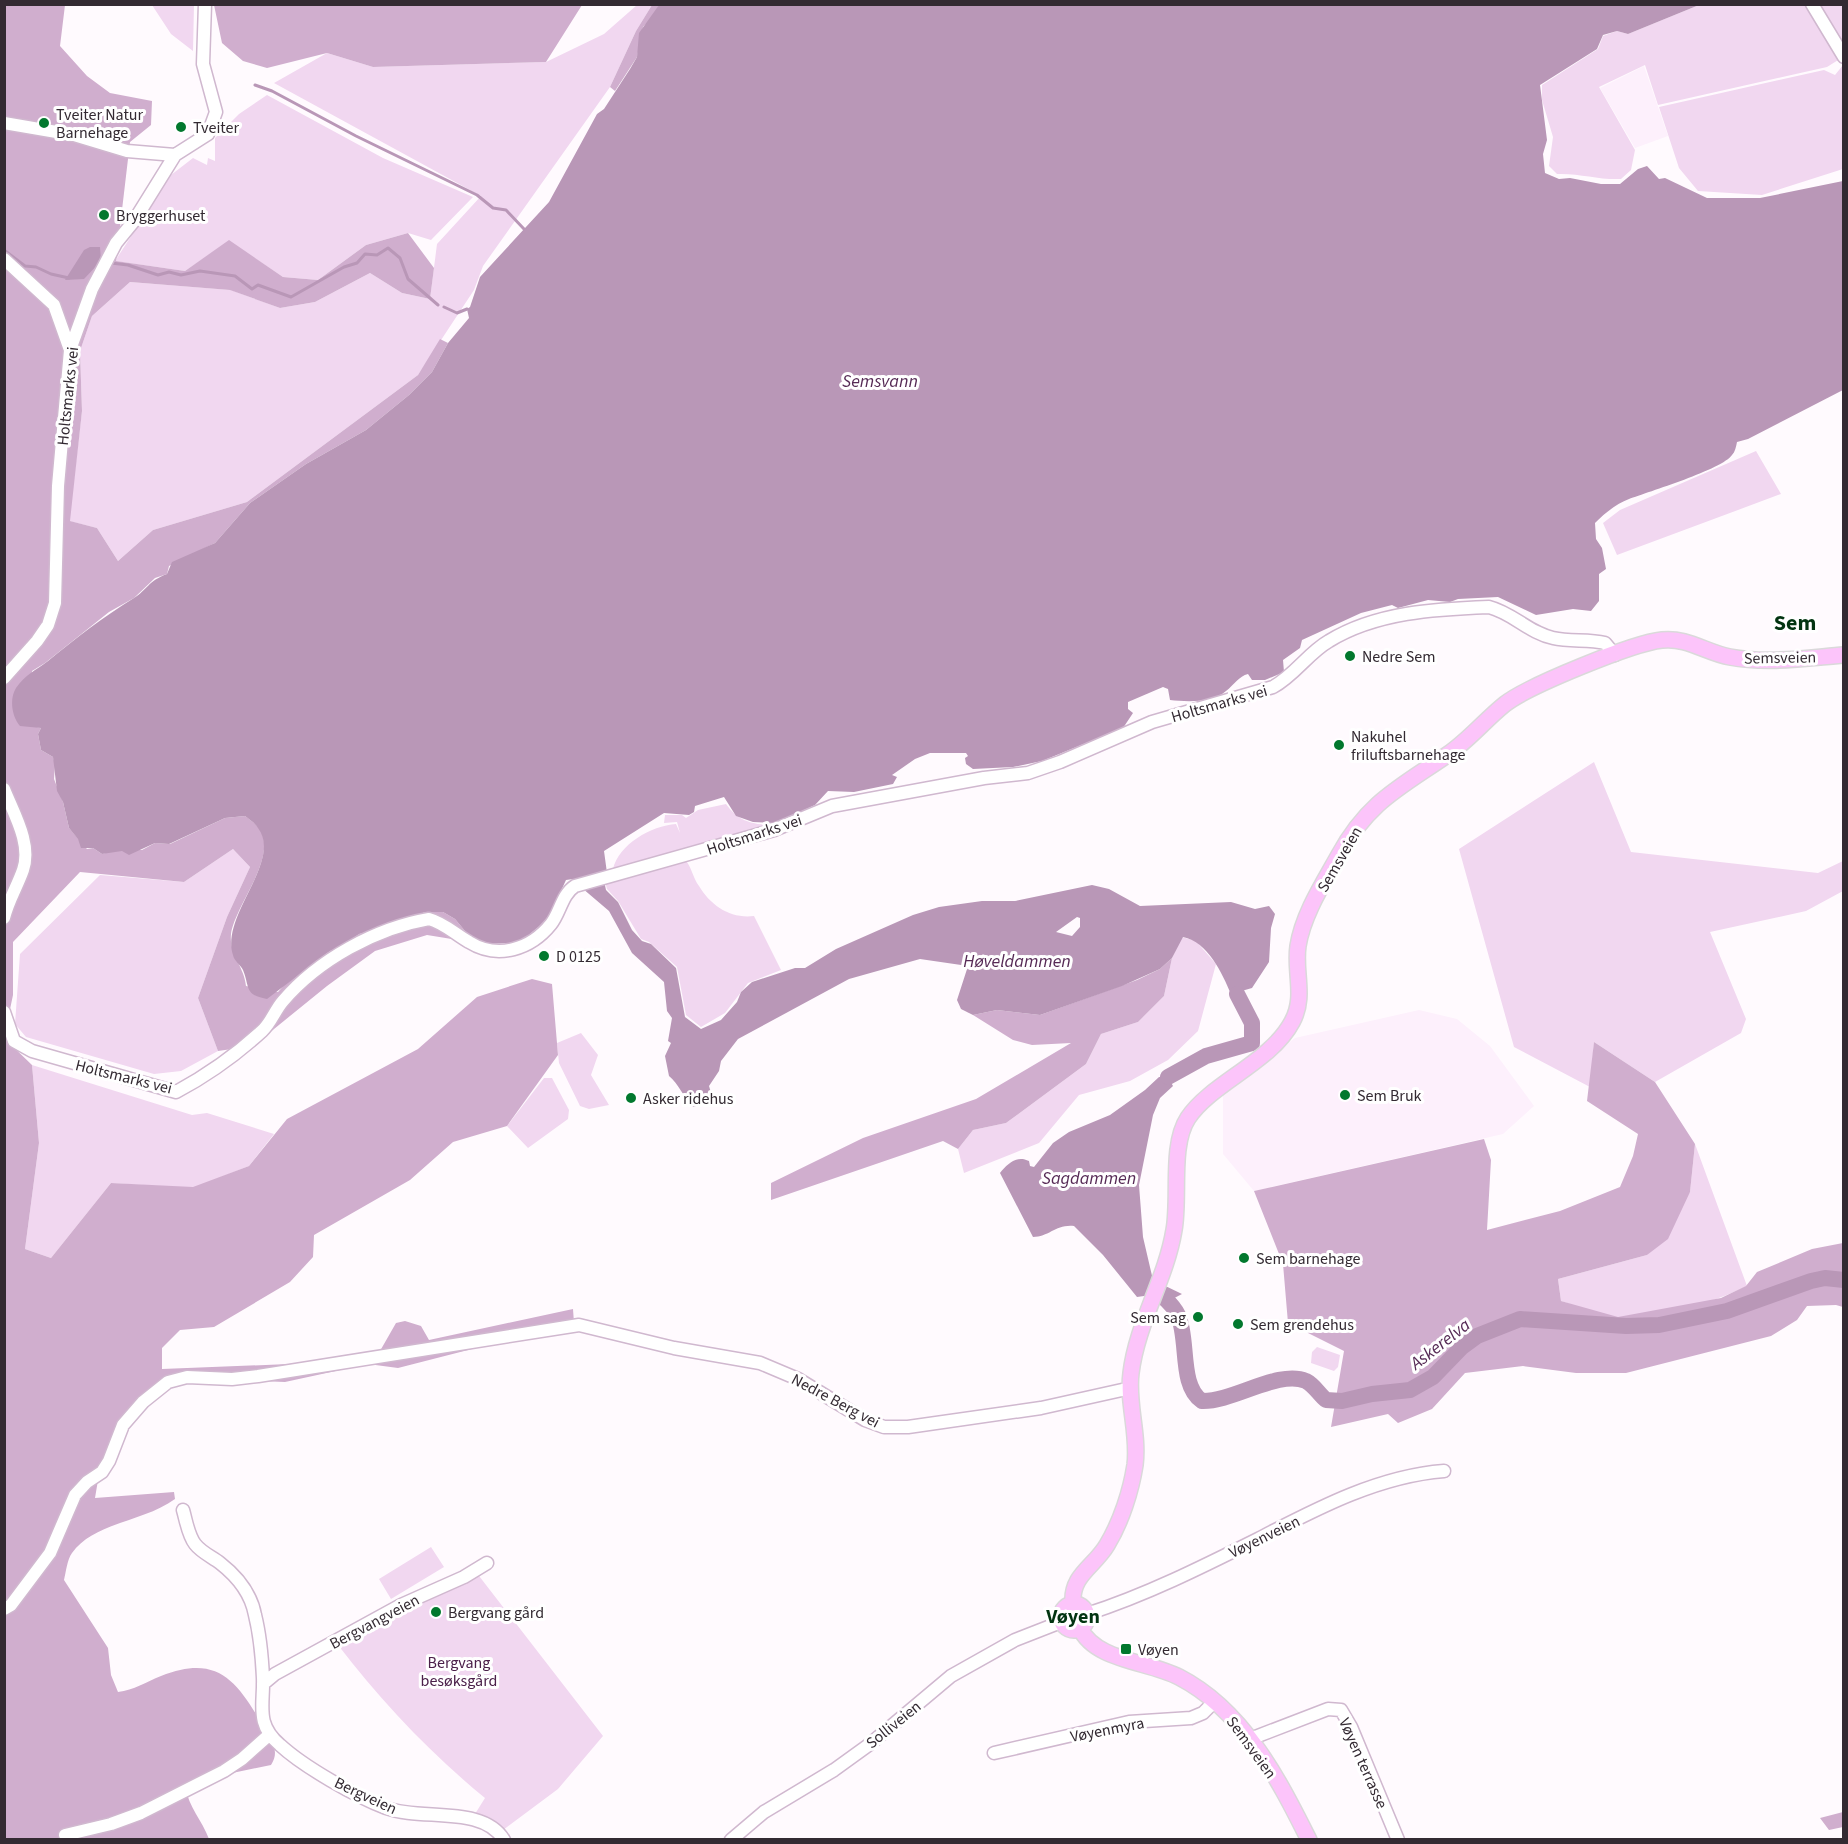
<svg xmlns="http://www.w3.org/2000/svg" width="1848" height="1844" font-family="'Source Sans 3',sans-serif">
<rect width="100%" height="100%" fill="#fffafe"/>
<path fill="#fdf0fc" d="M1644,66L1668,136L1635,148L1600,88Z
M1419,1010L1457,1019L1490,1046L1534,1106L1503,1134L1254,1191L1223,1154V1094L1295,1038Z"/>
<path fill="#f1d7f0" d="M152,5H194L193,51L171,34Z
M637,5H652L636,31L610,87L483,266L474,290L418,375L247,502L153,530L118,561L97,528L69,521L82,411L80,351L92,316L130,282L231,290L280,308L315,302L370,273L402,293L430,299L437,244L481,196L274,83L327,53L373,67L546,62L604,34Z
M1699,5H1843V57L1827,67L1658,105L1645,65L1599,87L1635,150L1631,170L1621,179C1599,180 1579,173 1557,174L1549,166L1553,137L1542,100V85L1598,49L1603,36L1617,31L1628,34Z
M1843,65V169L1762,195L1698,191L1679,168L1659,107L1824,70L1835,75Z
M267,95L383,158L473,197L431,240L408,233L366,245L318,280L283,277L229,241L185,271L115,261L171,175L193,158L207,165L208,158L215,161V138L239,114Z
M1756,451L1781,494L1617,555L1603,523L1620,510Z
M1594,762L1631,852L1818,873L1843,861V891L1806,911L1710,932L1746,1019L1741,1033L1655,1082L1594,1042L1590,1087L1514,1047L1459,849Z
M726,804C737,819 747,823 766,825L760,830L613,869C619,844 651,826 676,824L680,833L677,822L664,823L665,815H682L686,818L698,810Z
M233,849L250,867L227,917L198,998L218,1051L181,1071L154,1074L26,1037L15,1024L20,954L100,875L184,882Z
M686,861C692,868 693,878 699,886C711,906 731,919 754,916L781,970L748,983L725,1013L701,1027L686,1015L677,967L649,942L641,939L618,901L607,889L605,882Z
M1182,937L1196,941L1216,964L1198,1031L1168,1060L1130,1081L1079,1095L1039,1143L964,1173L958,1149L973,1130L1006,1123L1086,1064L1101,1034L1138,1022L1164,996L1172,958Z
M581,1033L598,1055L591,1075L609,1105L589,1109L580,1106L559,1063L557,1043Z
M32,1065L192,1115L207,1113L274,1134L249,1166L193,1188L111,1183L51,1258L25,1249L39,1143Z
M544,1078H552L569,1110L568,1119L528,1148L507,1126Z
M1695,1144L1747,1286C1709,1304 1657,1321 1615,1318C1597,1316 1577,1306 1561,1301L1558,1279L1647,1255L1690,1192Z
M1317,1347L1340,1355L1338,1367L1334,1371L1311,1363L1312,1352Z
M431,1547L444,1567L391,1599L379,1579Z
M476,1572L603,1736L558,1789L503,1830L475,1814L485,1798C431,1754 380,1700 338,1645Z"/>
<path fill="#d0aece" d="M5,5H65L60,46L87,76L110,93L152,101L151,125L130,142L116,261L185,271L229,240L283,277L318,280L366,245L408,233L434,268L430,299L402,293L370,273L315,302L280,308L230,290L130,282L92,316L80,351L82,411L70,521L97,528L118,561L153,530L247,502L418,375L440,339L448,343L432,372L409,395L366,430L306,464L250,503L215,543L169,566L167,574L155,578L134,598L109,612L45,663L32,671L28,725L41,728L38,734L41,750L53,757L55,764L54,779L63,802L69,828L87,849L93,848L102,854L117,850H142L155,843L170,844L225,818L245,816C249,819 255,823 259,828C279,856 235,905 231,934C229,955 244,966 246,986L278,992L286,983L330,951L340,948L359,934L402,922L425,912H443L455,919L470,937L464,941L427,935L375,951L327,986L253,1046L218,1051L198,998L227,917L250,867L233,849L184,882L80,872L13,942V995L9,1014L5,1006Z
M214,5V4L582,5L546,62L373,67L327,53L267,68L243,61L222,43Z
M652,5H659L655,14L643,27L637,57L615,91L610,87L636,31Z
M1172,958L1164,996L1138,1022L1101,1034L1086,1064L1006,1123L973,1130L958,1149L943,1141L771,1200V1183L863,1138L976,1099L1071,1043L1032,1045L1013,1040L973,1015L997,1010L1040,1015L1137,980L1160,969Z
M532,979L552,984L558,1055L507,1126L453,1142L410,1180L314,1235L313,1257L290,1282L214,1327L180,1330L162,1348V1369L289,1364L380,1351L396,1323L405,1321L421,1326L429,1340L573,1309L574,1323L398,1368L368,1364L285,1382L216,1379L170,1384L129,1416L98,1480L95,1498L174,1492L175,1499C144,1522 94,1522 72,1553C67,1560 66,1572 64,1580L108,1648L111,1675L118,1692C134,1690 146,1682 161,1676C217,1654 236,1680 262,1724C270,1738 281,1750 271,1765L218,1776L185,1786C189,1808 202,1820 209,1839H5L4,1038L32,1065L39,1143L25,1249L51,1258L111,1183L193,1187L249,1166L287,1119L418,1049L477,997Z
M1594,1042L1655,1082L1695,1144L1690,1192L1668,1239L1647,1255L1558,1279L1561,1301L1618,1317L1721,1298L1746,1286L1757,1272L1812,1249L1843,1243V1307L1836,1305L1807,1306L1797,1320L1771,1336L1626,1373H1576L1523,1366L1465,1373L1432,1409L1398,1423L1388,1414L1331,1427L1344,1351L1288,1323L1283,1264L1254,1191L1484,1139L1491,1160L1487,1230L1560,1211L1620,1187L1633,1156L1638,1134L1587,1101Z
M1843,1812V1827L1829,1830L1820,1818Z"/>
<path fill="#b997b7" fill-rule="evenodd" d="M659,5H1699L1628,34L1617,31L1603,35L1597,49L1540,85L1547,140L1543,154L1545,173L1559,179L1570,178L1601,184H1620L1638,169L1647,166L1659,179L1665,178L1707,198H1760L1843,181V390L1748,439L1737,442C1736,447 1735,452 1732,455C1723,469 1648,492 1629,499C1616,504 1605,513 1595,523L1596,539L1602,548L1606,569L1599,574V601L1591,611L1573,609L1536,615L1498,597L1458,599L1450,602L1428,600L1398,608L1392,605L1361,613L1302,640L1300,648L1283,660L1284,672L1265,680H1252L1248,674C1239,676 1234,685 1226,691C1213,703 1187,702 1170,700L1168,689L1163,687L1128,702V709L1133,713L1123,728L1042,761L1013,767L973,769L966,764L965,758L968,756L966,753H930L915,759L892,775L897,777L893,784L854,792L828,791L815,805L776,823L753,822L736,816L724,797L695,806L694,812L689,815L664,813L604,851L607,873L592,878L590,875L588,879L574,884L573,879L566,880L548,919L524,939L513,943L488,944L470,937L455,919L443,912H425L402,922L359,934L340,948L330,951L267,999C244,995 250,987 243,970C241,965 234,961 233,955C220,916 283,861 258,828C255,823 249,819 245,816L225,818L169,844L155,843L129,855L122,851L102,854L93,848H81L78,839L69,828L63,802L57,791L53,757L41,750L38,734L41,728L20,726C12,717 9,699 16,688C25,675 36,670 48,661C76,638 103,617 134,598C147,590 148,581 167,574L172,562L215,543L250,503L306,464L366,430L409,395L432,372L448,343L469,318L467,309L470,307L480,277L549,202L597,114L604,109L630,69L637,57L639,33Z
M90,247H100L101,261L84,279L65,280L84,250Z
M604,881L606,890L618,902L632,930L642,941L651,944L676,968L685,1017L701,1029L721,1020L737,1002L741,992L752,982L795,968H805L836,949L913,915L939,907L982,901H1015L1092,885L1109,889L1140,906L1231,902L1255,909L1269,906L1275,914L1271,928L1269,962L1252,988L1231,994C1222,973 1208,942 1183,937L1172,958L1160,969L1122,986L1040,1015L997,1010L973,1015L961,1009L957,1000L968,966L920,959L849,979L738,1039L721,1061L719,1071L709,1086L712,1096L707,1105L693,1107C684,1098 678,1083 669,1076L665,1056L671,1043L668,1041L672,1018L667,1011L664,982L632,953L609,911L582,888ZM1077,917L1080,918V927L1072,936L1056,932Z
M1159,1077H1168L1173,1086L1160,1098L1153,1115L1139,1185L1143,1237L1153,1280L1182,1294L1161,1305L1144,1296L1137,1297L1103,1255L1074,1226C1056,1224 1049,1237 1033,1237L1000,1173C1008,1163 1017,1155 1029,1161L1030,1166L1034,1167L1053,1143L1069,1132L1110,1115L1145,1090Z"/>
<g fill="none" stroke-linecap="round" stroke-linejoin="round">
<path stroke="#b997b7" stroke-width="3" d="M255,85L272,91L356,136L477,195L493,208L506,210L524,229
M4,250L25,266L36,267L51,274L69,278
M111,263L128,265L158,275L169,272L181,275L200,271L235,276L252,289L258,285L291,297L344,267L357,263L365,254L377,255L388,248L400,258L408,279L438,305
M444,307L457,313L467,309"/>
<path stroke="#b997b7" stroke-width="16" d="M1168,1077L1206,1056L1252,1043V1023L1237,994
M1152,1289C1162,1296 1172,1303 1178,1315C1189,1340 1179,1386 1202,1401C1233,1402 1279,1369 1306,1381C1314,1385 1319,1394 1326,1400L1342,1401L1372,1394L1410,1390L1433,1377L1462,1347L1477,1336L1520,1319L1626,1326L1659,1325L1727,1311L1811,1281L1825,1278L1844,1280"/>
<g stroke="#d0b8cf" stroke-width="15">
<path id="minor" d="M1812,4L1844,57
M4,123L74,135L127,151L175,155
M175,155L208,134L216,112L203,64L205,4
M4,259L54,305L70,350
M4,678L37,641L48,625L55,603L58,486L70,350L92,289L116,243L134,221L175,155
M4,789C14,814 32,844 23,870C17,887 8,901 4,918
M4,1012L14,1041L32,1051L176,1092C206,1076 237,1054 262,1031C271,1023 275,1010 283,1001C318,960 376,928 429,919C444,923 455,934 469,942C498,960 531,949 551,924C560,913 562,894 575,886L774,830L832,806L984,778L1028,773L1060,762L1152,722L1273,687C1295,675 1308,653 1329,641C1376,612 1436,609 1489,607C1513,613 1529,633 1553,638C1570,642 1588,639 1605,643L1615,655
M183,1510C186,1520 188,1535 195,1544C201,1552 212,1557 220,1563C238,1577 251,1593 255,1615C260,1635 262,1657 263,1678C264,1705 255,1724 280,1745C304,1767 355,1796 386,1808C422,1821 483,1805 504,1840
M4,1609L11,1605L50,1553L75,1495L87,1482L102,1472L109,1461L123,1425L143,1402L168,1382L187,1377L232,1379L258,1376L579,1325L674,1348L760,1363L798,1379L865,1420L884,1427H908L1041,1408L1131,1388
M1087,1614C1146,1595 1202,1567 1258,1539C1316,1509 1378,1476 1444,1471
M263,1684L275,1674L401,1605L464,1577L487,1563
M1250,1739L1328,1709L1341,1710L1351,1727L1398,1840
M994,1753L1129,1722L1191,1718L1203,1713L1215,1701
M65,1835L111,1824L141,1813L224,1771L242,1759L269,1735
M731,1840L764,1812L834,1770L870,1744L951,1676L1015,1640L1061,1622"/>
</g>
<g stroke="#dad9da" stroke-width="18">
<path id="major" d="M1073,1603C1071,1575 1094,1567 1107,1545C1121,1522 1131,1491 1135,1465C1139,1434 1127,1403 1131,1373C1137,1323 1166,1279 1174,1230C1180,1198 1170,1145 1188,1118C1210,1084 1271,1062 1292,1022C1306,997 1294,972 1298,946C1303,914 1324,882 1339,855C1368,802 1399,788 1447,755C1468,741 1485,720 1505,704C1528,686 1633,643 1662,640C1687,637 1707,653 1730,657C1767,664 1806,658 1844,655
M1061 1617a13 13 0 1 1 26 0a13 13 0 1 1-26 0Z
M1080,1628C1095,1661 1148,1661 1179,1677C1243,1710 1278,1778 1309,1840"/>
</g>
<use href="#minor" stroke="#fff" stroke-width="12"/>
<use href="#major" stroke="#fcc4fa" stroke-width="15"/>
</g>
<g fill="#02782e" stroke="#fff" stroke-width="2">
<circle cx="44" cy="123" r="6"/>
<circle cx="181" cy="127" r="6"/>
<circle cx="104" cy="215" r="6"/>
<circle cx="1350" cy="656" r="6"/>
<circle cx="1339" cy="745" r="6"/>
<circle cx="544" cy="956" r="6"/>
<circle cx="1345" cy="1095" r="6"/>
<circle cx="631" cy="1098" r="6"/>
<circle cx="1244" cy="1258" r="6"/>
<circle cx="1198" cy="1317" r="6"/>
<circle cx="1238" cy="1324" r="6"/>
<circle cx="436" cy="1612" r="6"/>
<rect x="1120" y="1643" width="12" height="12" rx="3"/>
</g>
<g text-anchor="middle" stroke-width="6" stroke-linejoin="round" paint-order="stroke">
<g font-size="16" fill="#332a32" stroke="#fff" text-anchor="start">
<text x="56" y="120">Tveiter Natur<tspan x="56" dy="18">Barnehage</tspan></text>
<text x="193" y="133">Tveiter</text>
<text x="116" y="221">Bryggerhuset</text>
<text x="1362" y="662">Nedre Sem</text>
<text x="1351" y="742">Nakuhel<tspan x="1351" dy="18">friluftsbarnehage</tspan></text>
<text x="556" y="962">D 0125</text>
<text x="1357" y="1101">Sem Bruk</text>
<text x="643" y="1104">Asker ridehus</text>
<text x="1256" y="1264">Sem barnehage</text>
<text x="1186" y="1323" text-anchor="end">Sem sag</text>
<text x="1250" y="1330">Sem grendehus</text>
<text x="448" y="1618">Bergvang gård</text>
<text x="1138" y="1655">Vøyen</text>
</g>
<g font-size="16" fill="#332a32" stroke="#fff">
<text transform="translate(67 396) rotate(-84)" y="6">Holtsmarks vei</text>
<text transform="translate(1780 657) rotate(-1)" y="6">Semsveien</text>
<text transform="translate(1219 703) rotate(-16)" y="6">Holtsmarks vei</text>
<text transform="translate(754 834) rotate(-18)" y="6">Holtsmarks vei</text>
<text transform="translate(1339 859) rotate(-60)" y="6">Semsveien</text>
<text transform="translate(124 1076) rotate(14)" y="6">Holtsmarks vei</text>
<text transform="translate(836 1400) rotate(28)" y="6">Nedre Berg vei</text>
<text transform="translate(1264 1536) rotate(-26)" y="6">Vøyenveien</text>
<text transform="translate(374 1621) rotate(-28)" y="6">Bergvangveien</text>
<text transform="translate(893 1724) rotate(-39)" y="6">Solliveien</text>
<text transform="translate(1107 1729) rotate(-11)" y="6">Vøyenmyra</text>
<text transform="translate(1252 1747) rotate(54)" y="6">Semsveien</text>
<text transform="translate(1364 1763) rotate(66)" y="6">Vøyen terrasse</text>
<text transform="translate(366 1795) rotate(25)" y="6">Bergveien</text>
</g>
<g font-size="16" fill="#4b204a" stroke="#fff">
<text x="459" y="1668">Bergvang<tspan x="459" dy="18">besøksgård</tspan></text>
</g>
<g font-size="18" font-style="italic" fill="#562a55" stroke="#fff">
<text x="880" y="387">Semsvann</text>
<text x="1017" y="967">Høveldammen</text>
<text x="1089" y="1184">Sagdammen</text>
<text transform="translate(1440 1344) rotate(-38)" y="6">Askerelva</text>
</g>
<g font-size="20" font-weight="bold" fill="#023411" stroke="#fff">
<text x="1073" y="1623">Vøyen</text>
</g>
<g font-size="22" font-weight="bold" fill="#023411" stroke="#fff">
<text x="1795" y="630">Sem</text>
</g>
</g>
<rect width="1848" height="1844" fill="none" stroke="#332a32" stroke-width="12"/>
</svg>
